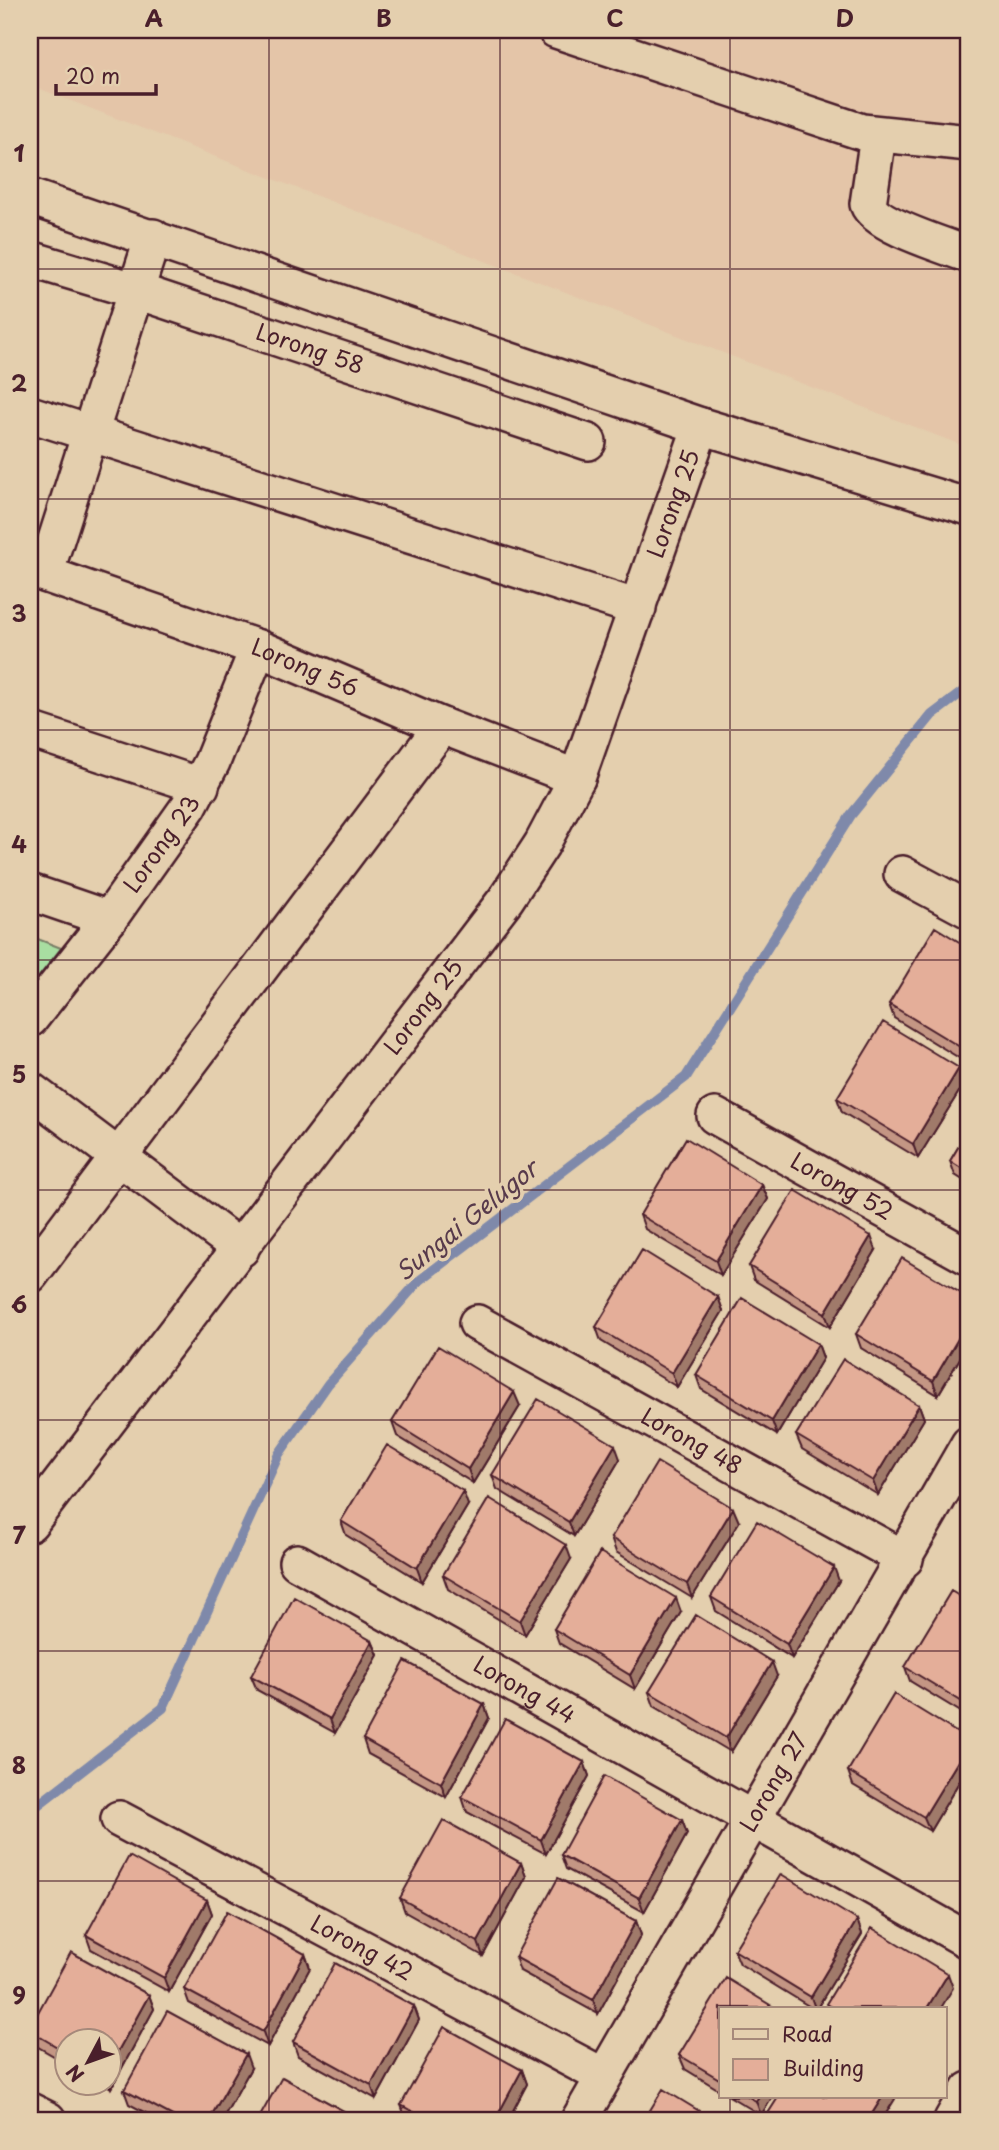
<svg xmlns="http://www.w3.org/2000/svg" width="999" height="2150" font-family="'Playpen Sans',sans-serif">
<rect width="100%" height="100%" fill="#e4cfae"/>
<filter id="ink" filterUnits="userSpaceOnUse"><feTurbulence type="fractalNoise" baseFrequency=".0143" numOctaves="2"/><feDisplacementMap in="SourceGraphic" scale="14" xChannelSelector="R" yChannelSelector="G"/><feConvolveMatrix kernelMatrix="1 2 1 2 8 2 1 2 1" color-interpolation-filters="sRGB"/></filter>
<g filter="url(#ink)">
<path fill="#e4c5a8" d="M30,30H969V448L30,85Z"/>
<path fill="#a8dea1" stroke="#797e66" stroke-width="2" d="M30,936L61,948L30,988Z"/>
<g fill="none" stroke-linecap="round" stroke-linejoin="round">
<path stroke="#7f89aa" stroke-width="10" d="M30,1811L163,1708L279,1454L328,1384L419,1281L686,1077L851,815L932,715L969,687"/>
<g stroke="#4a1f2b" stroke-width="40">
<g id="minor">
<path d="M556,30L862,132L969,143"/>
<path d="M878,136L868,204C876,226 947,246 969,255"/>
<path d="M30,197L701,426L969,507"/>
<path id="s1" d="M30,259L137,291L588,442"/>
<path d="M30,414L638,608"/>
<path id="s2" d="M30,569L258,648L442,726L577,778"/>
<path d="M45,574L153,237"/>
<path d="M30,730L201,786"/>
<path d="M902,874L969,910"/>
<path d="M30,892L109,919"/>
<path id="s3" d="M30,1019L109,919L189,806L212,762L258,648"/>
<path d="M30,1090L241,1249"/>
<path id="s4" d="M715,1116L969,1257"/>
<path d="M30,1275L442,726"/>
<path id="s5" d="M477,1323L905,1559"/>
<path id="s6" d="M30,1523L506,899L542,844L577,778L701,426"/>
<path id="s7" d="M297,1562L969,1941"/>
<path id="s8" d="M119,1819L603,2076"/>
<path d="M30,2111L48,2120"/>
<path id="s9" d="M579,2120L969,1444"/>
<path d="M952,2120L969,2090"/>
</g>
</g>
<use href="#minor" stroke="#e4cfae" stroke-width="35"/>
</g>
<path fill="#c49684" stroke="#4a1f2b" stroke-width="2" d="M969,948V1064L894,1018L889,1004Z
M965,1082L918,1158L842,1112L837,1098Z
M969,1129V1184L955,1175L950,1161Z
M762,1185L768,1199L721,1275L645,1229L640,1215Z
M876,1250L830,1327L754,1280L749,1266Z
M718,1297L723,1311L677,1387L601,1341L596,1327Z
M969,1298V1343L938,1395L861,1348L856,1334Z
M818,1344L823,1358L777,1435L701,1389L696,1375Z
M919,1405L924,1419L878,1495L802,1449L796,1435Z
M520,1406L473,1483L397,1436L392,1422Z
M620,1459L574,1536L497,1489L492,1475Z
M468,1505L422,1582L346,1535L341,1521Z
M739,1522L692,1598L616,1552L611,1538Z
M969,1545V1571L968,1570L963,1556Z
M571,1559L525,1635L448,1589L443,1575Z
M839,1581L792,1658L716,1611L711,1597Z
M969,1602V1717L910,1681L905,1667Z
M681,1612L635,1689L559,1643L554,1629Z
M372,1641L378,1655L335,1733L257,1690L251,1676Z
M777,1676L731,1752L654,1706L649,1692Z
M484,1704L489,1718L446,1797L368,1754L363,1739Z
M969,1740V1765L930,1831L853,1785L848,1771Z
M584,1762L589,1776L546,1854L467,1812L462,1797Z
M682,1820L687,1834L644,1912L566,1869L561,1855Z
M521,1863L526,1877L483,1956L405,1912L400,1898Z
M207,1900L212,1914L169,1992L91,1949L86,1935Z
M857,1920L862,1934L817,2008H812L740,1964L734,1950Z
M636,1921L641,1935L598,2014L520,1971L515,1957Z
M305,1954L310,1968L268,2046L189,2003L184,1989Z
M149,1995L154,2009L111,2088L104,2083H108V2041H66V2063L33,2044L30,2035V2027Z
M414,2006L419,2020L376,2099L298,2056L293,2042Z
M721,2008V2091L685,2069L679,2055Z
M251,2068L222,2120H159L129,2104L124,2090Z
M522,2070L527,2084L508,2120H408L406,2119L401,2105Z
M729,2096H773L761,2115Z"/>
<path fill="#a07a6b" stroke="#4a1f2b" stroke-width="2" d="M969,1044V1061L965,1050Z
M959,1068L965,1082L918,1158L913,1144Z
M762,1185L768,1199L721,1275L716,1261Z
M871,1236L876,1250L830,1327L825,1313Z
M718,1297L723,1311L677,1387L672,1373Z
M969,1320V1343L938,1395L933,1381Z
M818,1344L823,1358L777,1435L772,1421Z
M514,1392L520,1406L473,1483L468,1469Z
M919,1405L924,1419L878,1495L873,1481Z
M615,1445L620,1459L574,1536L569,1522Z
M463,1491L468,1505L422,1582L417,1568Z
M733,1508L739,1522L692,1598L687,1584Z
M566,1545L571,1559L525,1635L520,1621Z
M834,1567L839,1581L792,1658L787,1644Z
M676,1598L681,1612L635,1689L630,1675Z
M372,1641L378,1655L335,1733L330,1719Z
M772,1662L777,1676L731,1752L726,1738Z
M484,1704L489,1718L446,1797L441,1783Z
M969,1743V1765L930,1831L924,1817Z
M584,1762L589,1776L546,1854L541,1840Z
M682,1820L687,1834L644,1912L639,1898Z
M521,1863L526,1877L483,1956L478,1942Z
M207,1900L212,1914L169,1992L164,1978Z
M857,1920L862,1934L817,2008H815L811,1997Z
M636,1921L641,1935L598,2014L593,2000Z
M305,1954L310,1968L268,2046L263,2032Z
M948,1974L953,1988L941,2008H927Z
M149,1995L154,2009L111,2088L108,2080V2069Z
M414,2006L419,2020L376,2099L371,2085Z
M246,2054L251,2068L222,2120H209Z
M522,2070L527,2084L508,2120H495Z
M759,2096H773L761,2115L756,2101Z
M883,2096H893L895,2099L882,2120H868Z"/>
<path fill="#e4ae99" stroke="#4a1f2b" stroke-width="2" d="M935,927L969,948V1044L965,1050L889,1004Z
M883,1022L959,1068L913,1144L837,1098Z
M969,1129V1173L950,1161Z
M686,1138L762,1185L716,1261L640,1215Z
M795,1190L871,1236L825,1313L749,1266Z
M642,1250L718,1297L672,1373L596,1327Z
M902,1258L969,1298V1320L933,1381L856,1334Z
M742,1298L818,1344L772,1421L696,1375Z
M438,1346L514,1392L468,1469L392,1422Z
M843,1359L919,1405L873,1481L796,1435Z
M538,1399L615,1445L569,1522L492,1475Z
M387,1445L463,1491L417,1568L341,1521Z
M657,1462L733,1508L687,1584L611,1538Z
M489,1498L566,1545L520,1621L443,1575Z
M757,1521L834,1567L787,1644L711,1597Z
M969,1545V1560L963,1556Z
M600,1552L676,1598L630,1675L554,1629Z
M951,1591L969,1602V1706L905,1667Z
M294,1597L372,1641L330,1719L251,1676Z
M696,1615L772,1662L726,1738L649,1692Z
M405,1661L484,1704L441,1783L363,1739Z
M894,1694L969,1740V1743L924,1817L848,1771Z
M505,1719L584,1762L541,1840L462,1797Z
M604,1776L682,1820L639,1898L561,1855Z
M443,1820L521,1863L478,1942L400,1898Z
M129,1856L207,1900L164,1978L86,1935Z
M781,1874L857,1920L811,1997L734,1950Z
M558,1878L636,1921L593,2000L515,1957Z
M227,1911L305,1954L263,2032L184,1989Z
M872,1928L948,1974L927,2008H833L826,2004Z
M71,1952L149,1995L108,2069V2041H66V2052L30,2031V2027Z
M335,1963L414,2006L371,2085L293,2042Z
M726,1978L775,2008H721V2080L679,2055Z
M167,2011L246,2054L209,2120H180L124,2090Z
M444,2027L522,2070L495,2120H428L401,2105Z
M282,2077L360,2120H258Z
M663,2089L714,2120H644Z
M747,2096H759L756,2101Z
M779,2096H883L868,2120H775L767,2115Z"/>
</g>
<path fill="none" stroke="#4a1f2b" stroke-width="2" stroke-opacity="0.55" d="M269,30V2120M500,30V2120M730,30V2008M30,269H969M30,499H969M30,730H969M30,960H969M30,1190H969M30,1420H969M30,1651H969M30,1881H969M730,2096V2120"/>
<g text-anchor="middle" stroke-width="7" stroke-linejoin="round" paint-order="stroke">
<g font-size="23" fill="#4a1f2b" stroke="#e4cfae">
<text dy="8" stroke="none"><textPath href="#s1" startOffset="294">Lorong 58</textPath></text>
<text dy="8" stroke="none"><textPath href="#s6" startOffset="1216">Lorong 25</textPath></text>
<text dy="8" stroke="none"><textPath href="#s2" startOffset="292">Lorong 56</textPath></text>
<text dy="8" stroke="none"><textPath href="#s3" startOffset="219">Lorong 23</textPath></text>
<text dy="8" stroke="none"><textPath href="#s6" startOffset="649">Lorong 25</textPath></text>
<text dy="8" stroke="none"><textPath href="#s4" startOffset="145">Lorong 52</textPath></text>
<text dy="8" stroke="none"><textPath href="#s5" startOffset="245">Lorong 48</textPath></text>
<text dy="8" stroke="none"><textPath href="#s7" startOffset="261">Lorong 44</textPath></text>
<text dy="8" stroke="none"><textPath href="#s9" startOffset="390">Lorong 27</textPath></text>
<text dy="8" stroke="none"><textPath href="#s8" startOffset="275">Lorong 42</textPath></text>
</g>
<g font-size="24" font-style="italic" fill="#573a4b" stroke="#e4cfae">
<text transform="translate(467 1221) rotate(-39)" y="8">Sungai Gelugor</text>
</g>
</g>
<rect width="999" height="2150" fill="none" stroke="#e4cfae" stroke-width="77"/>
<rect x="719" y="2007" width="228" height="91" fill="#e4cfae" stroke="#a6897a" stroke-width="2"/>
<rect x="733" y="2029" width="35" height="10" fill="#e4cfae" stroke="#a6897a" stroke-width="2"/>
<text x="782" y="2042" font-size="21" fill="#4a1f2b">Road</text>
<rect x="733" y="2059" width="35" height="21" fill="#e4ae99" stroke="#a6897a" stroke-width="2"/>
<text x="782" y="2076" font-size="21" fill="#4a1f2b">Building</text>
<g transform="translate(88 2062) rotate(229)"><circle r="33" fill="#e4cfae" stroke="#a6897a" stroke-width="2"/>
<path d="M0-5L12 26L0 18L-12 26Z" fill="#4a1f2b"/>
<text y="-10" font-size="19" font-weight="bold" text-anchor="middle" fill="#4a1f2b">N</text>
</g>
<path d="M56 84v10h100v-10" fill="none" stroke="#4a1f2b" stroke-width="3.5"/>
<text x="66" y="84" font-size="21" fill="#4a1f2b" stroke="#e4cfae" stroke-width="5" paint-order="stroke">20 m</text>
<rect x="38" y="38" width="922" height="2074" fill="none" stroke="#4a1f2b" stroke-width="2.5"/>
<g font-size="23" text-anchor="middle" font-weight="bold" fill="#4a1f2b">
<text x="154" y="27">A</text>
<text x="384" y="27">B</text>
<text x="615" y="27">C</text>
<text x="845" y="27">D</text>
<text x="19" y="162">1</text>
<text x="19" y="392">2</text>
<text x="19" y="622">3</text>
<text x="19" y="853">4</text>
<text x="19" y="1083">5</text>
<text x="19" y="1313">6</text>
<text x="19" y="1544">7</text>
<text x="19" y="1774">8</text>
<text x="19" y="2004">9</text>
</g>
</svg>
